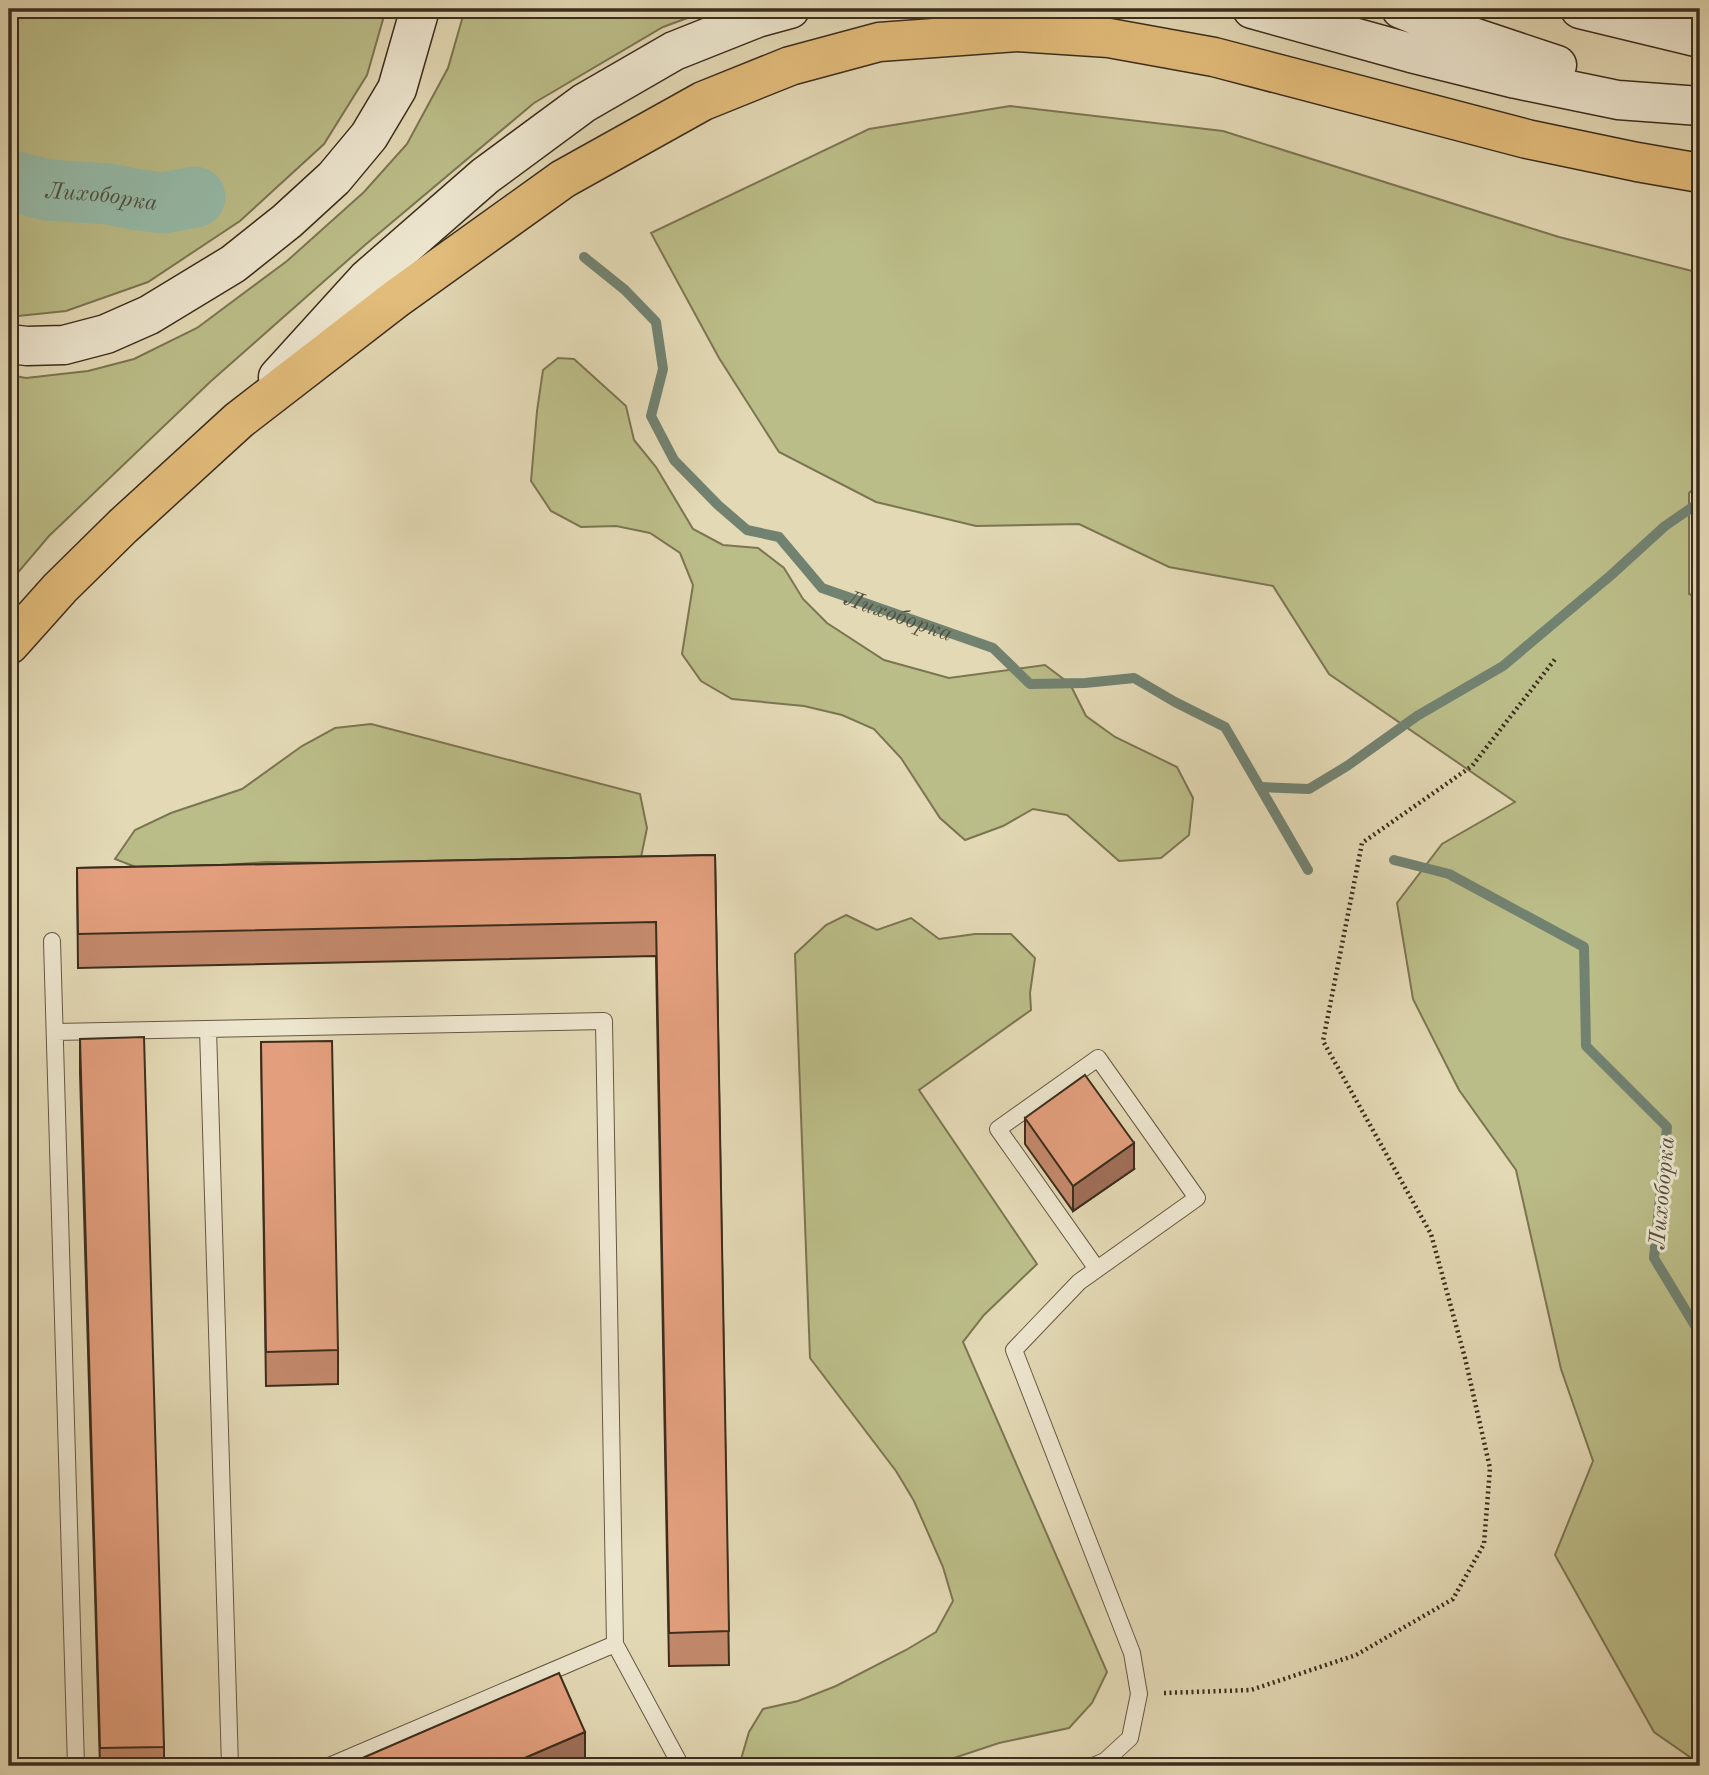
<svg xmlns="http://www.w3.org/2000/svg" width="1709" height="1775" font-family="'Old Standard TT',serif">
<rect width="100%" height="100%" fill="#e3d9b5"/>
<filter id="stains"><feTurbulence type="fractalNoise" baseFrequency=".00286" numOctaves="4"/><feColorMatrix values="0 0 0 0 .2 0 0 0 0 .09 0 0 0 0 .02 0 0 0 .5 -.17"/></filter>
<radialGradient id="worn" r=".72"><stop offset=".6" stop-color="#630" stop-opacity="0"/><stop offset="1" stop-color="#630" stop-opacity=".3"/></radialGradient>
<path fill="#bbbd88" stroke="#7c7552" stroke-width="2" d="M9,9H386L367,75L324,144L240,221L148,282L66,311L9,317Z
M465,9H712L663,27L534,103L365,245L210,382L49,536L9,583V375L26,378L88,371L134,359L197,328L287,261L364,192L407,144L448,68Z
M1010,106L1223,131L1559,237L1700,273V484L1689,493V594L1700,598V1764L1654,1732L1555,1555L1593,1461L1561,1369L1516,1170L1459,1090L1413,999L1397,903L1442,844L1515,802L1329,674L1273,586L1169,567L1079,524L976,526L876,502L779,452L719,358L651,233L869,129Z
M558,358L574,359L626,406L634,440L656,467L693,529L723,545L758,548L784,568L803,599L827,623L884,660L949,678L1045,665L1070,684L1086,716L1115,737L1177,767L1193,798L1189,835L1161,858L1119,861L1067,815L1033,809L1003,826L965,840L940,818L901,758L874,729L842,715L804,706L732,699L701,681L682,654L693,585L680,553L650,533L616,526L581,527L551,511L531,481L537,411L543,370Z
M371,724L640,794L647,828L639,867L266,862L146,871L115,859L135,830L171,813L242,789L302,746L335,728Z
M846,915L877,930L911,918L939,939L975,934H1011L1035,958L1030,993L1031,1010L919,1090L1037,1264L984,1315L963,1342L1107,1672L1092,1703L1069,1728L999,1743L930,1766H739L749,1732L763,1709L798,1701L836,1686L906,1650L936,1632L953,1601L943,1567L914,1501L896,1471L810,1358L795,954L826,925Z"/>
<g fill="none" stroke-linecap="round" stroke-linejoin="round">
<g stroke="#728271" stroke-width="10">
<path id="s1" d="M584,257L625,290L656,322L663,369L651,416L674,460L718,505L747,530L779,537L822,588L993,648L1030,684L1085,683L1134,678L1175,702L1225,727L1308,870"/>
<path d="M1260,787L1309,789L1347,766L1417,716L1503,666L1610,576L1665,526L1700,502"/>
<path d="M1394,860L1449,874L1584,947L1586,1046L1667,1127L1654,1258L1700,1334"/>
</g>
<path stroke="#96bba9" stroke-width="61" id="s2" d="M9,180L47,190L109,194L133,199L163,203L195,197"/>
<g stroke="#665843" stroke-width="18">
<path id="service" d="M52,941L76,1766
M208,1029L230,1766
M55,1032L604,1021L615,1644L681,1766
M329,1766L615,1644
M1093,1766L1105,1761L1130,1738L1139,1694L1132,1653L1014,1350L1079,1282L1197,1198L1098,1058L998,1129L1097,1269"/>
</g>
<g stroke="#3c2d1d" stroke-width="41">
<path id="secondary" d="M1252,9L1411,53L1516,79L1618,100L1700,106
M1401,9L1452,30L1557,65
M1580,9L1700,38
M9,344L27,346L64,345L106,334L149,315L233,264L287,221L334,178L369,136L397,89L420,9
M278,377L367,279L485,176L584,103L674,51L757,18L790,9"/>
</g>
<g stroke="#3c2d1d" stroke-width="41">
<path id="trunk" d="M9,645L60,588L123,526L239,420L397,298L563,179L703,101L790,66L879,42L1017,32L1109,38L1214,57L1527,139L1637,162L1700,173"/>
</g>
<path stroke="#3c2d1d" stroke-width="4.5" stroke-dasharray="2 3.5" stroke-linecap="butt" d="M1164,1693L1251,1690L1356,1655L1453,1599L1484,1544L1490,1468L1465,1358L1431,1234L1323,1041L1362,843L1472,766L1556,658"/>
<use href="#service" stroke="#ede6cf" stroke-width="16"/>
<use href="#secondary" stroke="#ede6cf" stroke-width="38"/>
<use href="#trunk" stroke="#e2bc7a" stroke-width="38"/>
</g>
<path fill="#c3896c" stroke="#3c2d1d" stroke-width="2" d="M715,855L729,1665L669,1666L656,956L78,968L77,868Z
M80,1039L164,1747V1766H100L80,1073Z
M261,1042L338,1350V1384L266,1386Z
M1025,1118L1134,1169L1073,1211L1025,1144Z"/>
<path fill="#9f6f58" stroke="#3c2d1d" stroke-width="2" d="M1134,1143V1169L1073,1211V1186Z
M585,1732V1766H506Z"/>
<path fill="#e39f7d" stroke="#3c2d1d" stroke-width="2" d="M715,855L729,1631L669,1633L656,922L78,934L77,868Z
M144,1037L164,1747L100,1748L80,1039Z
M332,1041L338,1350L266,1352L261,1042Z
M1085,1075L1134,1143L1073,1186L1025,1118Z
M559,1673L585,1732L506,1766H344Z"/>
<g text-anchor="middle" stroke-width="6" stroke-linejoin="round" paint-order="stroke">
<g font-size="23" font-style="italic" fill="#525040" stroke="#ede6cf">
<text dy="8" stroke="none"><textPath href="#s2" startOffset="94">Лихоборка</textPath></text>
<text dy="8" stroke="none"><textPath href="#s1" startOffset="525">Лихоборка</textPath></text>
<text transform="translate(1661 1193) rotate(-85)" y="8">Лихоборка</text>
</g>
</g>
<rect width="1709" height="1775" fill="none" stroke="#e3d9b5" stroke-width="35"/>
<rect x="10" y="10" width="1688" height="1754" fill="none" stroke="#3c2d1d" stroke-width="3.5"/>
<rect x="18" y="18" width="1674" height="1740" fill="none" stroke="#3c2d1d" stroke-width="2"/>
<rect width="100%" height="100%" filter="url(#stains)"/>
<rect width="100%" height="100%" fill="url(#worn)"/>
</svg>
